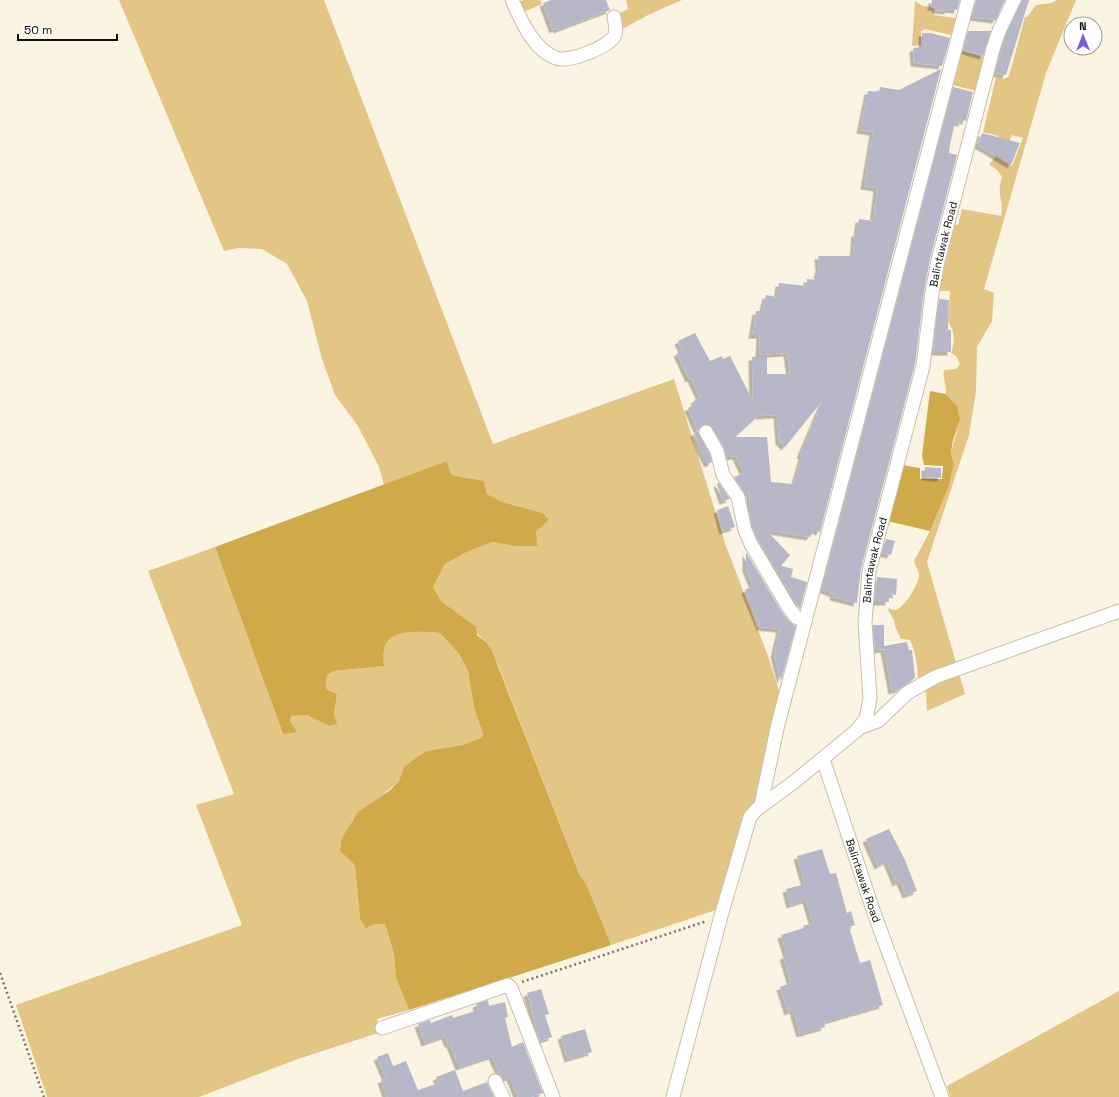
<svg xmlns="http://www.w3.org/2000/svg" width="1119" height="1097" font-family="'Space Grotesk',sans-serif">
<defs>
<filter id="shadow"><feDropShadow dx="-3.5" dy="3.5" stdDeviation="0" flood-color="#0004"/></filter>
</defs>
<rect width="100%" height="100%" fill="#fcf4e2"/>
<path fill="#e3c685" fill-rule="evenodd" d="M119,0H324L493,444L674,379L726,546L768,656L781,697L756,806L719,909L611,945L580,876L498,665L486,642L456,613L442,602L433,587L445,564L467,552L493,542L514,546L549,520L543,513L502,502L487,494L484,481C472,478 462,479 451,474L447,461L384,485L379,467L358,426L335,395L322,359L307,301L287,264L262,249L238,248L224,251Z
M524,0H540L542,4L526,11L522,9L518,2Z
M626,0H682L648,15L621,30L618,14L628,9Z
M1057,0H1076L1046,73L984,289L994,293L992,321L977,347L976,392L969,435L927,562L965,694L927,711L926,693L918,687C918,670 917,656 910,640L901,639L895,626L894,620L888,610L889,608C891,609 893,610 895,610C903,610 919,584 919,575C919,570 915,566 914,561L930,531L949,486L954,464L951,452L960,420L952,400L946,394C947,386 942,378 944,370L956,369L960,364L956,356L951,353C955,343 955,331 948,322L950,291H939V285L953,224L958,225L962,209L1001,216C1004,200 996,194 1002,177L998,171L989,164L995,158L1001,139L998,136L983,132L996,77L1005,79L1009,76L1025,17H1027L1036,5L1051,3ZM1012,135L1023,138L1012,166L1001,158Z
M915,1L923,6L934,7V15L960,19L955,36L925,29L921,31V45L912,46Z
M962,51L985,57L976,91L953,85Z
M215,547L283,734L291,716L307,715L329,726L334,715L337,694L326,689L327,675L334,671L384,666C384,661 383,655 384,650C388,627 424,632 440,633L459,654L468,671L474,708L483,734L481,738L462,745L426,751L410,762L404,768L399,781L353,820L349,829L341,840L340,851L351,861L355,866L360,919L372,925L385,924L394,954L396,978L409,1010L377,1019L381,1032L295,1060L199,1097H47L16,1005L242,925L196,805L234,794L148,571Z
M1119,991V1097H950L947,1086Z"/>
<path fill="#d0a94a" d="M930,391L946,394L957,406L960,420L953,440L951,452L954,464L949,486L930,531L887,521L902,465L920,468V479H942L943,466L924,465L922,456Z
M447,461L451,474C462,479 473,478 484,481L487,494L502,502L543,513L549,520L536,531L537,546H514L493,542L467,552L445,564L433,587L442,602L476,627L477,635L486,642L492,651L580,876L586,884L611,945L409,1010L396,978L394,954L385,924L372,925L366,928L360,919L355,866L351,861L340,851L341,840L358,812L389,791L399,781L404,767L410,762L426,751L462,745L481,738L483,734L474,708L468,671L459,654L440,633C424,632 388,627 384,650C383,655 384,661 384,666L334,671L327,675L326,689L337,694L334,715L337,724L329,726L307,715L291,716L290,722L297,732L283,734L215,547Z"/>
<path fill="#b8b7c9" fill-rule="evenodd" filter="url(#shadow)" d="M551,0H606L610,10L557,30L556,28L553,30L543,3Z
M932,0H960L957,10L948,9V11L936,10V8L931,7Z
M976,0H1005L996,20L972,17Z
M1022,0H1029L1006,75L995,73L1006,34Z
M968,31H991L983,56L963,50Z
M922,33H931L950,38L942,66L914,63L913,48L922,47Z
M941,69L820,532L814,530L810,537L766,530L790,555L781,566L793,569L791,577L807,582L800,609L758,540L753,528L749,510L750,492L745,494L734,477L744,473L736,456L727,457L724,447L710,425H702L698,432L710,454L712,462L708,464L701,451L694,433L698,431L688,408L696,404L694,400L700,397L691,378L689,379L677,353L682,350L678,341L695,333L710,361L722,356L723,359L730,356L753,401L752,357H767V374H790L787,353L759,355L760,335H752L756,311H762L766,295L777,297L779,283L807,286V279L816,280L819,268L818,256H853L855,233H857L859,219L873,221L877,188L864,186L873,132L860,130L868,91L879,92L880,87L899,90ZM823,400L800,455L802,456L794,484L771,482L767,437H735L758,416L776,415H777L779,441L785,447Z
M953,87L973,92L966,121L962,120V123L955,122L950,145L949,153L957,155L930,259L924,292L915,364L861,569L857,603L833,597L834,594L822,589Z
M982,133L1020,143L1011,165L978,145Z
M939,299L949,300L948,323V330H951V352H933Z
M925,467L941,468V478L925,477Z
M719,483L730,499L723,501L717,484Z
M728,506L735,527L723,531L717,510Z
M886,539L895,541L891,555L882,553Z
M746,552L782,612L790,622L796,626L781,681L774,654L780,629L760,627L745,590L753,586L746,568Z
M877,577L897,579L896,595L889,594V602H875Z
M873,625H884V646L907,642L909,650H912L915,678L899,689L892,691L884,649L875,650Z
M889,829L905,860L917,891L906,895L900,881L896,883L887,861L878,866L866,839Z
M822,849L830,874L836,873L847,913L851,911L855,925L849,927L860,963L870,960L883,1005L824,1022L825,1027L800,1034L793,1010L788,1012L780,987L791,983L783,956L787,955L781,935L804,928L803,926L813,923L806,900L790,905L786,889L805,884L797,856Z
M541,989L549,1014L545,1015L552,1037L540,1041L527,993Z
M488,1000L489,1006L505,1002L508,1017L505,1018L512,1047L523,1042L543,1093L531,1097H518L510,1077L503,1080L492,1056L459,1067L450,1044H448L445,1036L425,1043L418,1024L430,1020L431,1023L452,1015L453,1018L478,1010L476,1004Z
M585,1029L592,1052L568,1059L561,1036Z
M388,1053L393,1066L406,1061L418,1090L439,1083L436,1077L455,1070L463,1091L487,1082L494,1097H387L381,1080L386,1078L377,1057Z"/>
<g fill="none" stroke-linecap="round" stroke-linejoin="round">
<g stroke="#c6bead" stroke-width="15">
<g id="minor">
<path d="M512,0C521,21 534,50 556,58C569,63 609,47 615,35C617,30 615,22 614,17"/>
<path d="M706,432L717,451L723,475L738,497L745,530L751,544L789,608L796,617L805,621"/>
<path d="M859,728L878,721L907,693L935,677L1119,611"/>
<path id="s1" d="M823,759L874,913L942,1097"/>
<path d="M761,805L778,724L968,0"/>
<path d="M382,1028L508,985L511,988L553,1097"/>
<path d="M495,1081L503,1097"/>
<path id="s2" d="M673,1097L721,916L750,817L757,809L794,782L856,731L866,719L870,698L865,622L869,571L923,366L932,293L938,261L993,49L999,31L1014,0"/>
</g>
</g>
<path stroke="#7a7569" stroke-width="2.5" stroke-dasharray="2 3" stroke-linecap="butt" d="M0,973L44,1097
M522,982L707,921"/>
<use href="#minor" stroke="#fff" stroke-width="13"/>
</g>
<g text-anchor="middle" stroke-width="3" stroke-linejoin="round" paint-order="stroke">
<g font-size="11" fill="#0e0c06" stroke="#fff">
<text dy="4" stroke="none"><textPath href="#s2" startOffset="927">Balintawak Road</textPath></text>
<text dy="4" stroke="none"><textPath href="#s2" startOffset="603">Balintawak Road</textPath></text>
<text dy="4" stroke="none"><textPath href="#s1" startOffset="128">Balintawak Road</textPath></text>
</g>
</g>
<g transform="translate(1083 36) rotate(359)"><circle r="19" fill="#ffffff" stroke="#9f9e9b"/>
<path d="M0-3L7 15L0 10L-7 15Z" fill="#775dd8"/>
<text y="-6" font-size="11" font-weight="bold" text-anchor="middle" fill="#0e0c06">N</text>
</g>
<path d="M18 34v6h99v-6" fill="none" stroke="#0e0c06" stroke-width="2"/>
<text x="24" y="34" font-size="12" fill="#0e0c06" stroke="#ffffff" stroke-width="3" paint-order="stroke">50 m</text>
</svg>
